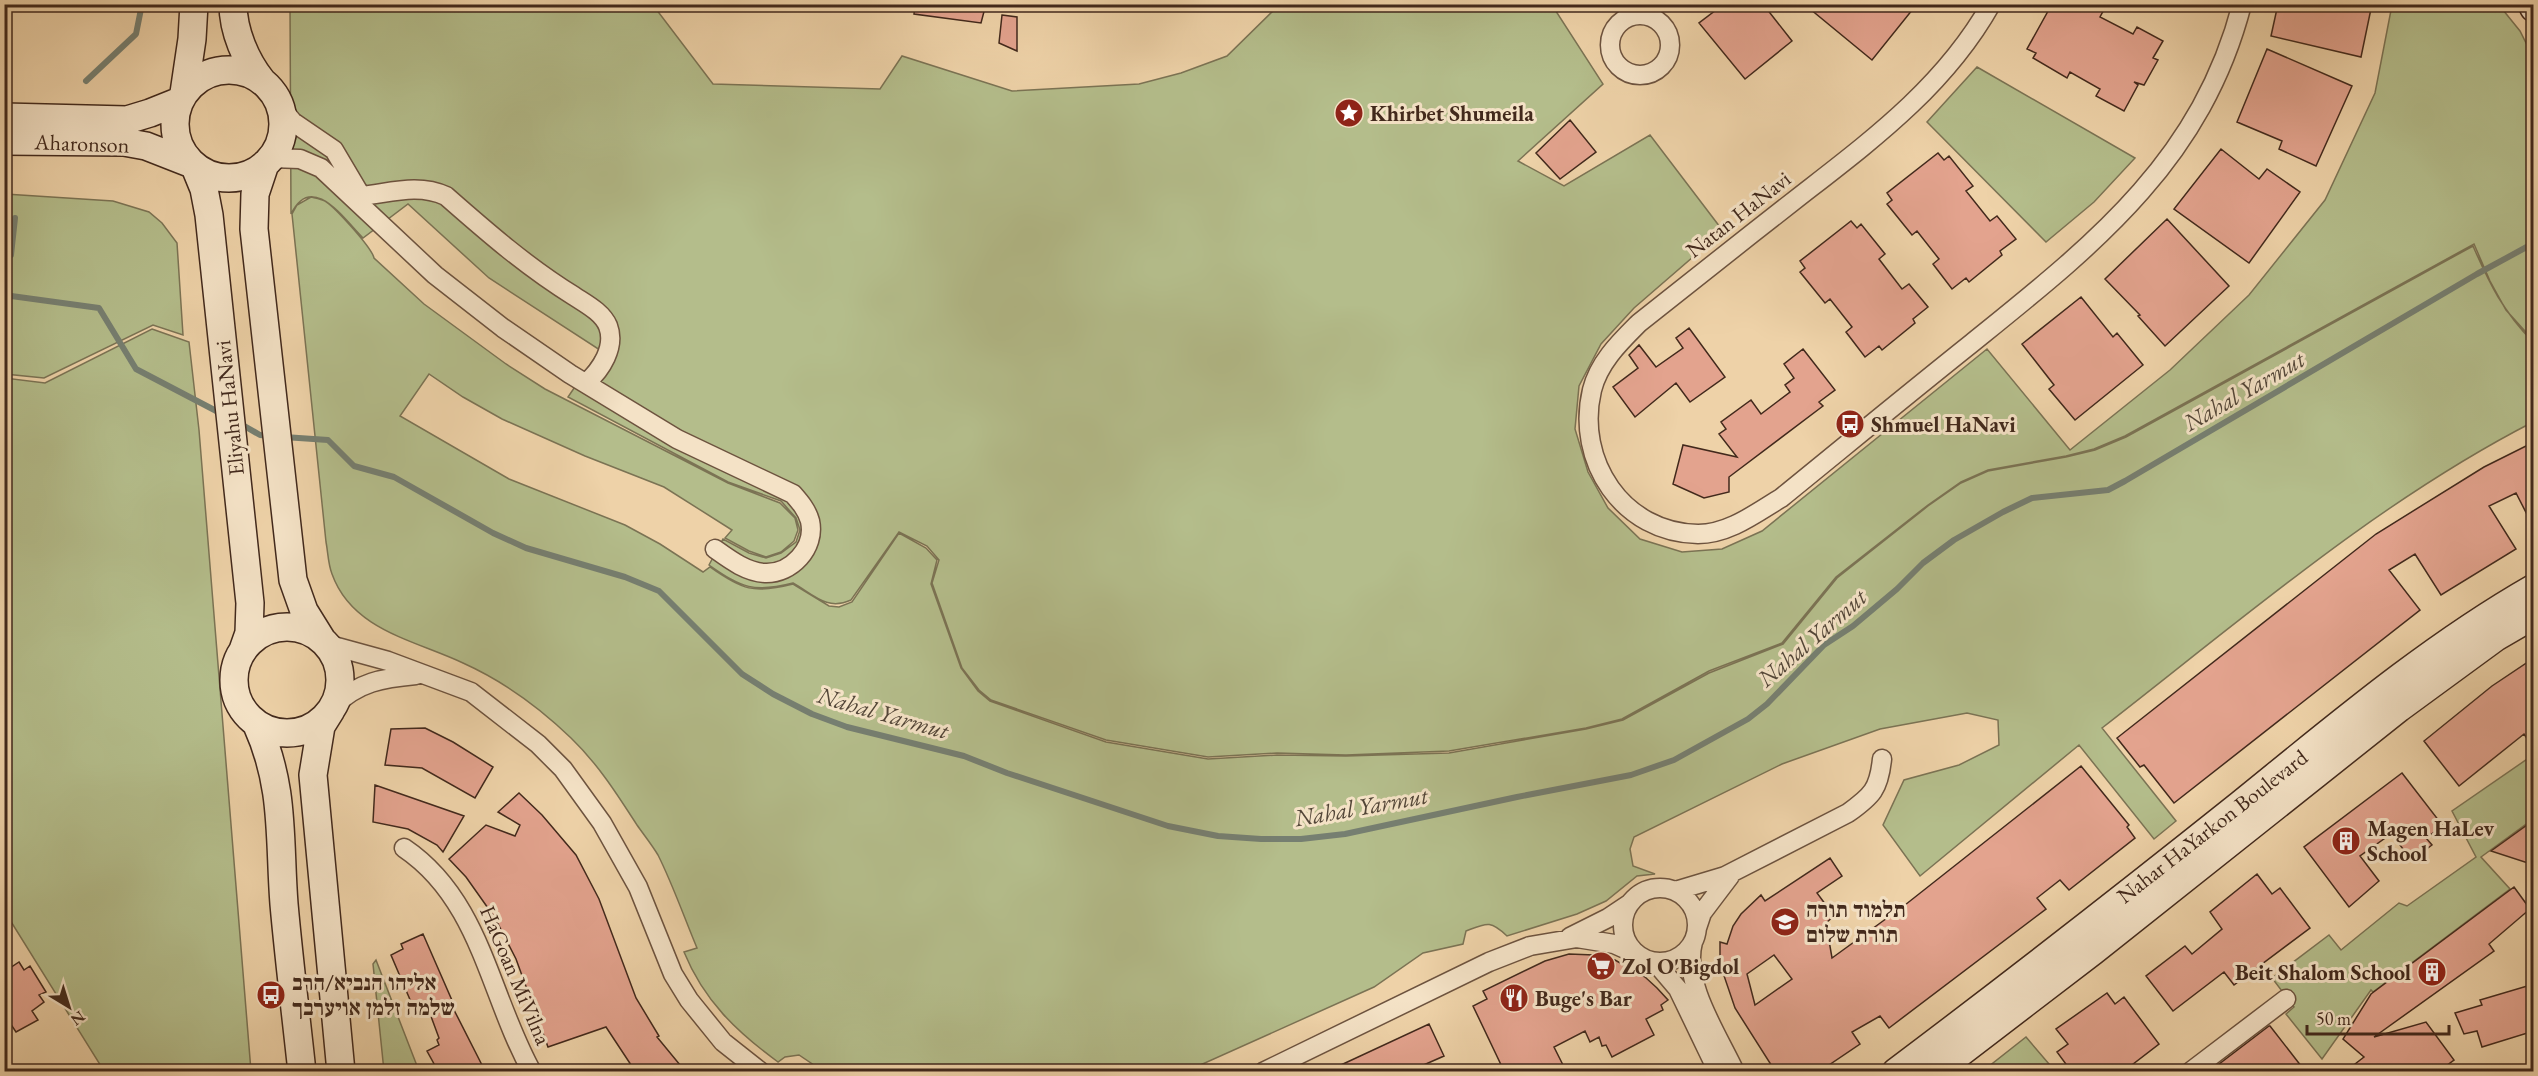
<svg xmlns="http://www.w3.org/2000/svg" width="2538" height="1076" font-family="'EB Garamond','Frank Ruhl Libre',serif">
<rect width="100%" height="100%" fill="#eed2a8"/>
<filter id="stains"><feTurbulence type="fractalNoise" baseFrequency=".00333" numOctaves="4"/><feColorMatrix values="0 0 0 0 .2 0 0 0 0 .09 0 0 0 0 .02 0 0 0 .5 -.17"/></filter>
<radialGradient id="worn" r=".72"><stop offset=".6" stop-color="#630" stop-opacity="0"/><stop offset="1" stop-color="#630" stop-opacity=".3"/></radialGradient>
<path fill="#b4bd8b" stroke="#7b7354" stroke-width="1.5" d="M290,5H653L713,84L880,89L902,56L1012,91L1139,84L1181,73L1227,56L1279,5H1552L1603,84L1518,161L1564,186L1650,135L1723,231L1634,308L1601,344L1579,386L1575,429L1588,472L1608,508L1640,539L1682,552L1722,549L1762,531L1987,349L2070,450L2170,370L2249,295L2325,200L2375,93L2392,5H2499L2520,31L2533,57V340L2506,310L2490,281L2474,244L2125,436L2094,449L2066,456L1988,470L1961,482L1928,505L1836,577L1782,643L1709,671L1622,719L1586,728L1449,751L1346,755L1277,753L1208,757L1106,740L991,700L979,690L962,668L932,583L939,560L927,546L899,532L851,600C827,611 814,595 793,583C754,593 742,588 709,565L723,539L749,553L766,558L781,553L796,542L800,530L796,518L781,501L728,482L568,397L600,350L489,278L408,204L363,238C344,219 312,171 291,214Z
M1977,67L2135,158L2094,202L2046,242L1927,122Z
M5,194L113,201L149,212L162,223L177,243L183,335L153,325L44,378L5,374Z
M311,197C315,198 321,199 325,201C335,207 372,248 374,258L424,304L506,364L545,389L728,483L780,503L795,518L798,530L794,541L781,552L766,557L749,551L725,538L732,530L664,487L585,456L502,419L463,397L429,374L400,416L509,479L625,525L660,544L703,572L710,567C742,590 754,594 793,584L829,606L839,607L852,602L899,533L926,548L937,560L931,584L961,668L978,691L990,701L1106,742L1208,759L1277,755L1346,756L1449,753L1586,729L1623,720L1709,673L1783,644L1837,578L1928,506L1961,483L1988,471L2066,457L2095,450L2126,437L2473,246C2490,285 2503,311 2533,342V422C2377,502 2240,621 2102,728L2176,821L2154,839L2079,745L1920,876L1883,825L1904,780L1959,765L1999,745L1998,720L1967,713L1880,729L1782,764L1634,837L1630,849L1633,866L1655,874L1637,876L1606,901L1577,914L1507,936C1490,920 1487,923 1466,931L1463,944L1423,953L1374,987L1187,1071H830L817,1067L799,1055L785,1057L778,1062C737,1032 704,1001 684,952L697,948C684,917 673,885 658,855C652,845 644,835 637,825C617,794 598,764 571,738C539,707 503,681 463,663C414,640 352,630 332,574C328,564 328,552 326,542L292,214L297,205Z
M152,329L189,342L199,430L251,1071H104L5,912V378L45,383Z
M2533,755V819L2481,857L2510,889L2373,992L2371,990L2322,1059L2286,1014L2294,1007L2272,978L2329,935L2341,950L2399,903L2407,906L2476,857L2452,811Z
M376,960L419,1071H384L373,964Z
M2026,1037L2055,1071H1981L1984,1070Z"/>
<g fill="none" stroke-linecap="round" stroke-linejoin="round">
<path stroke="#767f71" stroke-width="6" d="M86,81L136,34L142,4
M11,255L15,218
M4,295L99,308L136,369L222,414
M8,295L9,268
M239,423L260,435L271,436
M284,437L328,440L354,466L394,477L493,533L526,548L625,577L659,591L742,674L773,694L812,714L847,727L964,756L1007,773L1168,826L1218,836L1261,839H1301L1345,834L1517,797L1631,775L1674,760L1748,719L1767,704L1824,645L1853,626L1897,589L1923,563L1954,540L2003,512L2032,498L2108,490L2125,481L2477,274L2534,243"/>
</g>
<path fill="#e3a38e" stroke="#42291c" stroke-width="1.5" fill-rule="evenodd" d="M915,4H986L981,23L914,14Z
M1724,4H1763L1792,41L1745,79L1699,23Z
M1804,4H1917L1872,60Z
M2052,4H2107L2100,17L2133,34L2137,27L2163,41L2153,58L2158,60L2144,85L2134,82L2138,85L2124,111L2096,96L2100,89L2070,72L2067,78L2033,58L2036,53L2027,49Z
M2278,4H2372L2361,57L2271,36Z
M1002,15L1017,17V51L999,43Z
M2267,49L2352,86L2316,166L2279,149L2282,141L2237,122Z
M1570,120L1596,152L1560,179L1536,153Z
M2221,149L2259,179L2267,169L2300,192L2249,263L2174,209Z
M1938,153L1944,160L1949,156L1973,186L1966,191L1990,221L1997,216L2016,239L2000,251L2002,255L1969,282L1966,278L1952,289L1933,264L1939,259L1917,231L1912,235L1887,204L1892,200L1887,193Z
M2167,219L2229,286L2165,346L2138,316L2140,315L2105,279Z
M1851,221L1857,228L1861,224L1885,254L1879,259L1902,289L1909,284L1928,307L1913,319L1915,323L1882,350L1879,346L1865,357L1846,332L1852,327L1830,299L1825,303L1800,272L1805,268L1800,261Z
M2081,297L2113,337L2117,333L2143,365L2075,420L2049,389L2054,385L2022,344Z
M1689,328L1725,377L1690,402L1676,383L1635,417L1613,387L1638,368L1629,355L1639,345L1656,367L1683,348L1676,338Z
M1803,349L1835,390L1819,402L1823,406L1729,477V492L1704,498L1673,484L1683,445L1737,457L1719,434L1726,429L1721,422L1751,400L1761,414L1790,392L1785,385L1794,378L1784,364Z
M2534,442V528L2516,493L2489,506L2516,549L2441,595L2415,554L2389,570L2420,610L2174,803L2144,765L2140,767L2117,738L2376,534L2484,467Z
M2534,658V749L2524,734L2459,786L2424,741L2492,686Z
M425,728L453,742L493,767L475,798L422,768L385,765L391,729Z
M2081,766L2129,825L2127,827L2135,838L2069,890L2060,880L2037,898L2046,909L1889,1028L1880,1016L1852,1032L1860,1044L1820,1071H1775L1735,1008L1720,964V942L1727,944L1733,926L1741,914L1761,895L1765,901L1830,858L1842,876L1817,893L1834,916L1826,923L1832,958L1905,905ZM1774,955L1792,979L1755,1005L1747,974Z
M2402,773L2443,826L2426,838L2432,845L2412,860L2391,834L2360,856L2379,881L2349,907L2304,847Z
M375,785L464,816L443,852L437,845L408,829L373,822Z
M519,793L542,815L576,855L599,899L636,998L659,1036L657,1037L685,1071H635L606,1027L548,1047L516,959L495,918L466,877L449,859L486,825L515,836L520,825L498,812Z
M2534,820V865L2491,851Z
M2257,874L2272,894L2280,888L2310,928L2234,985L2224,972L2173,1011L2146,976L2185,946L2192,954L2222,929L2210,912Z
M2514,887L2530,909L2489,944L2494,951L2374,1037L2426,1022L2454,1060L2439,1071H2346L2364,1057L2343,1039L2371,994Z
M423,934L454,1005L452,1006L485,1071H438L427,1051L439,1045L437,1040L439,1038L429,1011L417,1016L391,955L403,949L401,944Z
M1569,954L1594,955L1615,960L1645,977L1657,988L1668,1000L1661,1005L1663,1010L1646,1019L1654,1035L1612,1057L1606,1045L1602,1046L1599,1037L1590,1042L1585,1031L1554,1047L1566,1071H1504L1473,1006L1487,999L1483,991L1545,961Z
M19,962L24,970L30,966L46,992L39,995L44,1002L32,1011L38,1020L16,1032L4,1014V972Z
M2534,984V1031L2482,1047L2477,1031L2464,1034L2455,1013L2482,1005L2480,1000Z
M2107,993L2115,1004L2124,997L2159,1044L2124,1071H2071L2057,1052L2068,1044L2056,1029Z
M1429,1024L1444,1056L1410,1071H1328Z
M2270,1026L2305,1071H2210L2269,1026Z"/>
<g fill="none" stroke-linecap="round" stroke-linejoin="round">
<g stroke="#6d533f" stroke-width="21">
<path id="street" d="M1991,4C1945,86 1872,140 1800,196C1746,238 1692,281 1639,323C1620,342 1599,362 1592,390C1575,461 1623,533 1698,534C1729,534 1756,513 1781,498C1845,446 1908,394 1972,343C2092,246 2201,162 2242,4
M1610 45a30 30 0 1 1 60 0a30 30 0 1 1-60 0Z
M280,106L293,122L334,150L363,199
M271,158L300,159L321,168L435,275L503,328L570,374L677,439L793,494C800,502 807,510 810,521C816,548 791,574 765,573C746,572 729,559 715,549
M361,196C390,193 418,183 446,196C487,232 527,267 574,296C586,304 602,312 608,326C616,347 601,370 586,383
M326,644L388,661L471,692L538,744L563,769L602,823L638,887L673,974L689,1000L723,1042L761,1072
M334,706C358,682 383,678 416,675
M404,848C481,900 489,995 532,1072
M1623 925a37 37 0 1 1 74 0a37 37 0 1 1-74 0Z
M1675,891L1725,876L1848,813C1872,796 1879,789 1882,759
M1697,928L1702,913L1730,876
M1570,937L1608,918L1629,904
M1693,942C1682,983 1718,1035 1735,1072
M1655,962L1678,989L1718,1072
M1263,1072L1489,962L1530,946L1577,938L1614,944L1634,953
M2190,1072L2286,999"/>
</g>
<g stroke="#42291c" stroke-width="30">
<path id="secondary" d="M233,4C233,31 246,61 262,81
M2532,4L2534,8
M175 124a54 54 0 1 1 108 0a54 54 0 1 1-108 0Z
M184,93L192,39L194,4
M4,117L127,120L150,113L180,101
M4,141L124,142L146,146L192,164
M265,164L255,194L254,229L293,580L304,611L322,640
M195,167L204,189L209,215L250,603L249,633L243,650
M234 680a53 53 0 1 1 106 0a53 53 0 1 1-106 0Z
M331,710L321,726L313,775L341,1072
M257,725C285,787 279,839 284,904C289,960 296,1016 302,1072
M1896,1072C2013,984 2127,895 2241,804C2335,728 2429,648 2534,588
M1935,1072L2093,951L2399,708L2496,637L2534,615"/>
</g>
<use href="#street" stroke="#f4e2c6" stroke-width="18"/>
<use href="#secondary" stroke="#f4e2c6" stroke-width="27"/>
</g>
<defs>
<g id="sight-disc" transform="scale(1.5)"><circle r="9.5" fill="#8f2418" stroke="#f4e2c6"/><path d="M0-6L1.8-2.2L6-1.7L2.9 1.2L3.7 5.4L0 3.3L-3.7 5.4L-2.9 1.2L-6-1.7L-1.8-2.2Z" fill="#fff"/></g>
<g id="bus-disc" transform="scale(1.5)"><circle r="9.5" fill="#8f2418" stroke="#f4e2c6"/><path d="M-5-6H5V4H4V6H2V4H-2V6H-4V4H-5ZM-3.5-4V0h7V-4ZM-3.5 1.2v1.5H-2V1.2ZM2 1.2v1.5H3.5V1.2Z" fill="#fff"/></g>
<g id="building-disc" transform="scale(1.5)"><circle r="9.5" fill="#8f2418" stroke="#f4e2c6"/><path d="M-4-6H4V6H1V3H-1V6H-4ZM-2.5-4.3h1.7v1.8h-1.7ZM.8-4.3h1.7v1.8H.8ZM-2.5-1h1.7V.8h-1.7ZM.8-1h1.7V.8H.8Z" fill="#fff"/></g>
<g id="school-disc" transform="scale(1.5)"><circle r="9.5" fill="#8f2418" stroke="#f4e2c6"/><path d="M0-5L7-2L0 1L-7-2ZM-4 1L0 2.5L4 1V4Q0 6-4 4Z" fill="#fff"/></g>
<g id="supermarket-disc" transform="scale(1.5)"><circle r="9.5" fill="#8f2418" stroke="#f4e2c6"/><path d="M-6-5.5h2.5l.6 2H6L4.5 2H-2.5L-4.4-4H-6ZM-1.5 3.2a1.3 1.3 0 1 0 .1 0ZM3 3.2a1.3 1.3 0 1 0 .1 0Z" fill="#fff"/></g>
<g id="restaurant-disc" transform="scale(1.5)"><circle r="9.5" fill="#8f2418" stroke="#f4e2c6"/><path d="M-5-6h1v4h1v-4h1v4h1v-4h1v5L-1.5 .5V6h-2V.5L-5-1ZM5-6V6H3V1.5H1.5Q1.5-4 5-6Z" fill="#fff"/></g>
</defs>
<g fill-rule="evenodd">
<use href="#sight-disc" x="1349" y="113"/>
<use href="#bus-disc" x="1850" y="424"/>
<use href="#building-disc" x="2346" y="841"/>
<use href="#school-disc" x="1785" y="922"/>
<use href="#supermarket-disc" x="1601" y="966"/>
<use href="#building-disc" x="2432" y="972"/>
<use href="#bus-disc" x="271" y="995"/>
<use href="#restaurant-disc" x="1514" y="998"/>
</g>
<g text-anchor="middle" stroke-width="6" stroke-linejoin="round" paint-order="stroke">
<g font-size="22" font-weight="bold" fill="#42291c" stroke="#f4e2c6" text-anchor="start">
<text x="1370" y="121">Khirbet Shumeila</text>
<text x="1871" y="432">Shmuel HaNavi</text>
<text x="2367" y="836">Magen HaLev<tspan x="2367" dy="25">School</tspan></text>
<text x="1806" y="917">תלמוד תורה<tspan x="1806" dy="25">תורת שלום</tspan></text>
<text x="1622" y="974">Zol O'Bigdol</text>
<text x="2411" y="980" text-anchor="end">Beit Shalom School</text>
<text x="292" y="990">אליהו הנביא/הרב<tspan x="292" dy="25">שלמה זלמן אויערבך</tspan></text>
<text x="1535" y="1006">Buge's Bar</text>
</g>
<g font-size="22" fill="#42291c" stroke="#f4e2c6">
<text transform="translate(82 143) rotate(2)" y="8">Aharonson</text>
<text transform="translate(1738 214) rotate(-38)" y="8">Natan HaNavi</text>
<text transform="translate(229 408) rotate(-96)" y="8">Eliyahu HaNavi</text>
<text transform="translate(2212 826) rotate(-38)" y="8">Nahar HaYarkon Boulevard</text>
<text transform="translate(516 975) rotate(67)" y="8">HaGoan MiVilna</text>
</g>
<g font-size="24" font-style="italic" fill="#534638" stroke="#f4e2c6">
<text transform="translate(2244 391) rotate(-30)" y="8">Nahal Yarmut</text>
<text transform="translate(1812 638) rotate(-41)" y="8">Nahal Yarmut</text>
<text transform="translate(883 713) rotate(16)" y="8">Nahal Yarmut</text>
<text transform="translate(1361 807) rotate(-10)" y="8">Nahal Yarmut</text>
</g>
</g>
<rect width="2538" height="1076" fill="none" stroke="#eed2a8" stroke-width="24"/>
<rect x="6" y="6" width="2526" height="1064" fill="none" stroke="#42291c" stroke-width="3"/>
<rect x="12" y="12" width="2514" height="1052" fill="none" stroke="#42291c" stroke-width="1.5"/>
<g transform="translate(69 1007) rotate(142)" stroke="#f4e2c6" stroke-width="4.5" paint-order="stroke">
<path d="M0-4.5L10 22L0 15L-10 22Z" fill="#42291c"/>
<text y="-9" font-size="16" font-weight="bold" text-anchor="middle" fill="#42291c">N</text>
</g>
<path d="M2307 1025v9h142v-9" fill="none" stroke="#42291c" stroke-width="3"/>
<text x="2316" y="1025" font-size="18" fill="#42291c" stroke="#f4e2c6" stroke-width="4.5" paint-order="stroke">50 m</text>
<rect width="100%" height="100%" filter="url(#stains)"/>
<rect width="100%" height="100%" fill="url(#worn)"/>
</svg>
